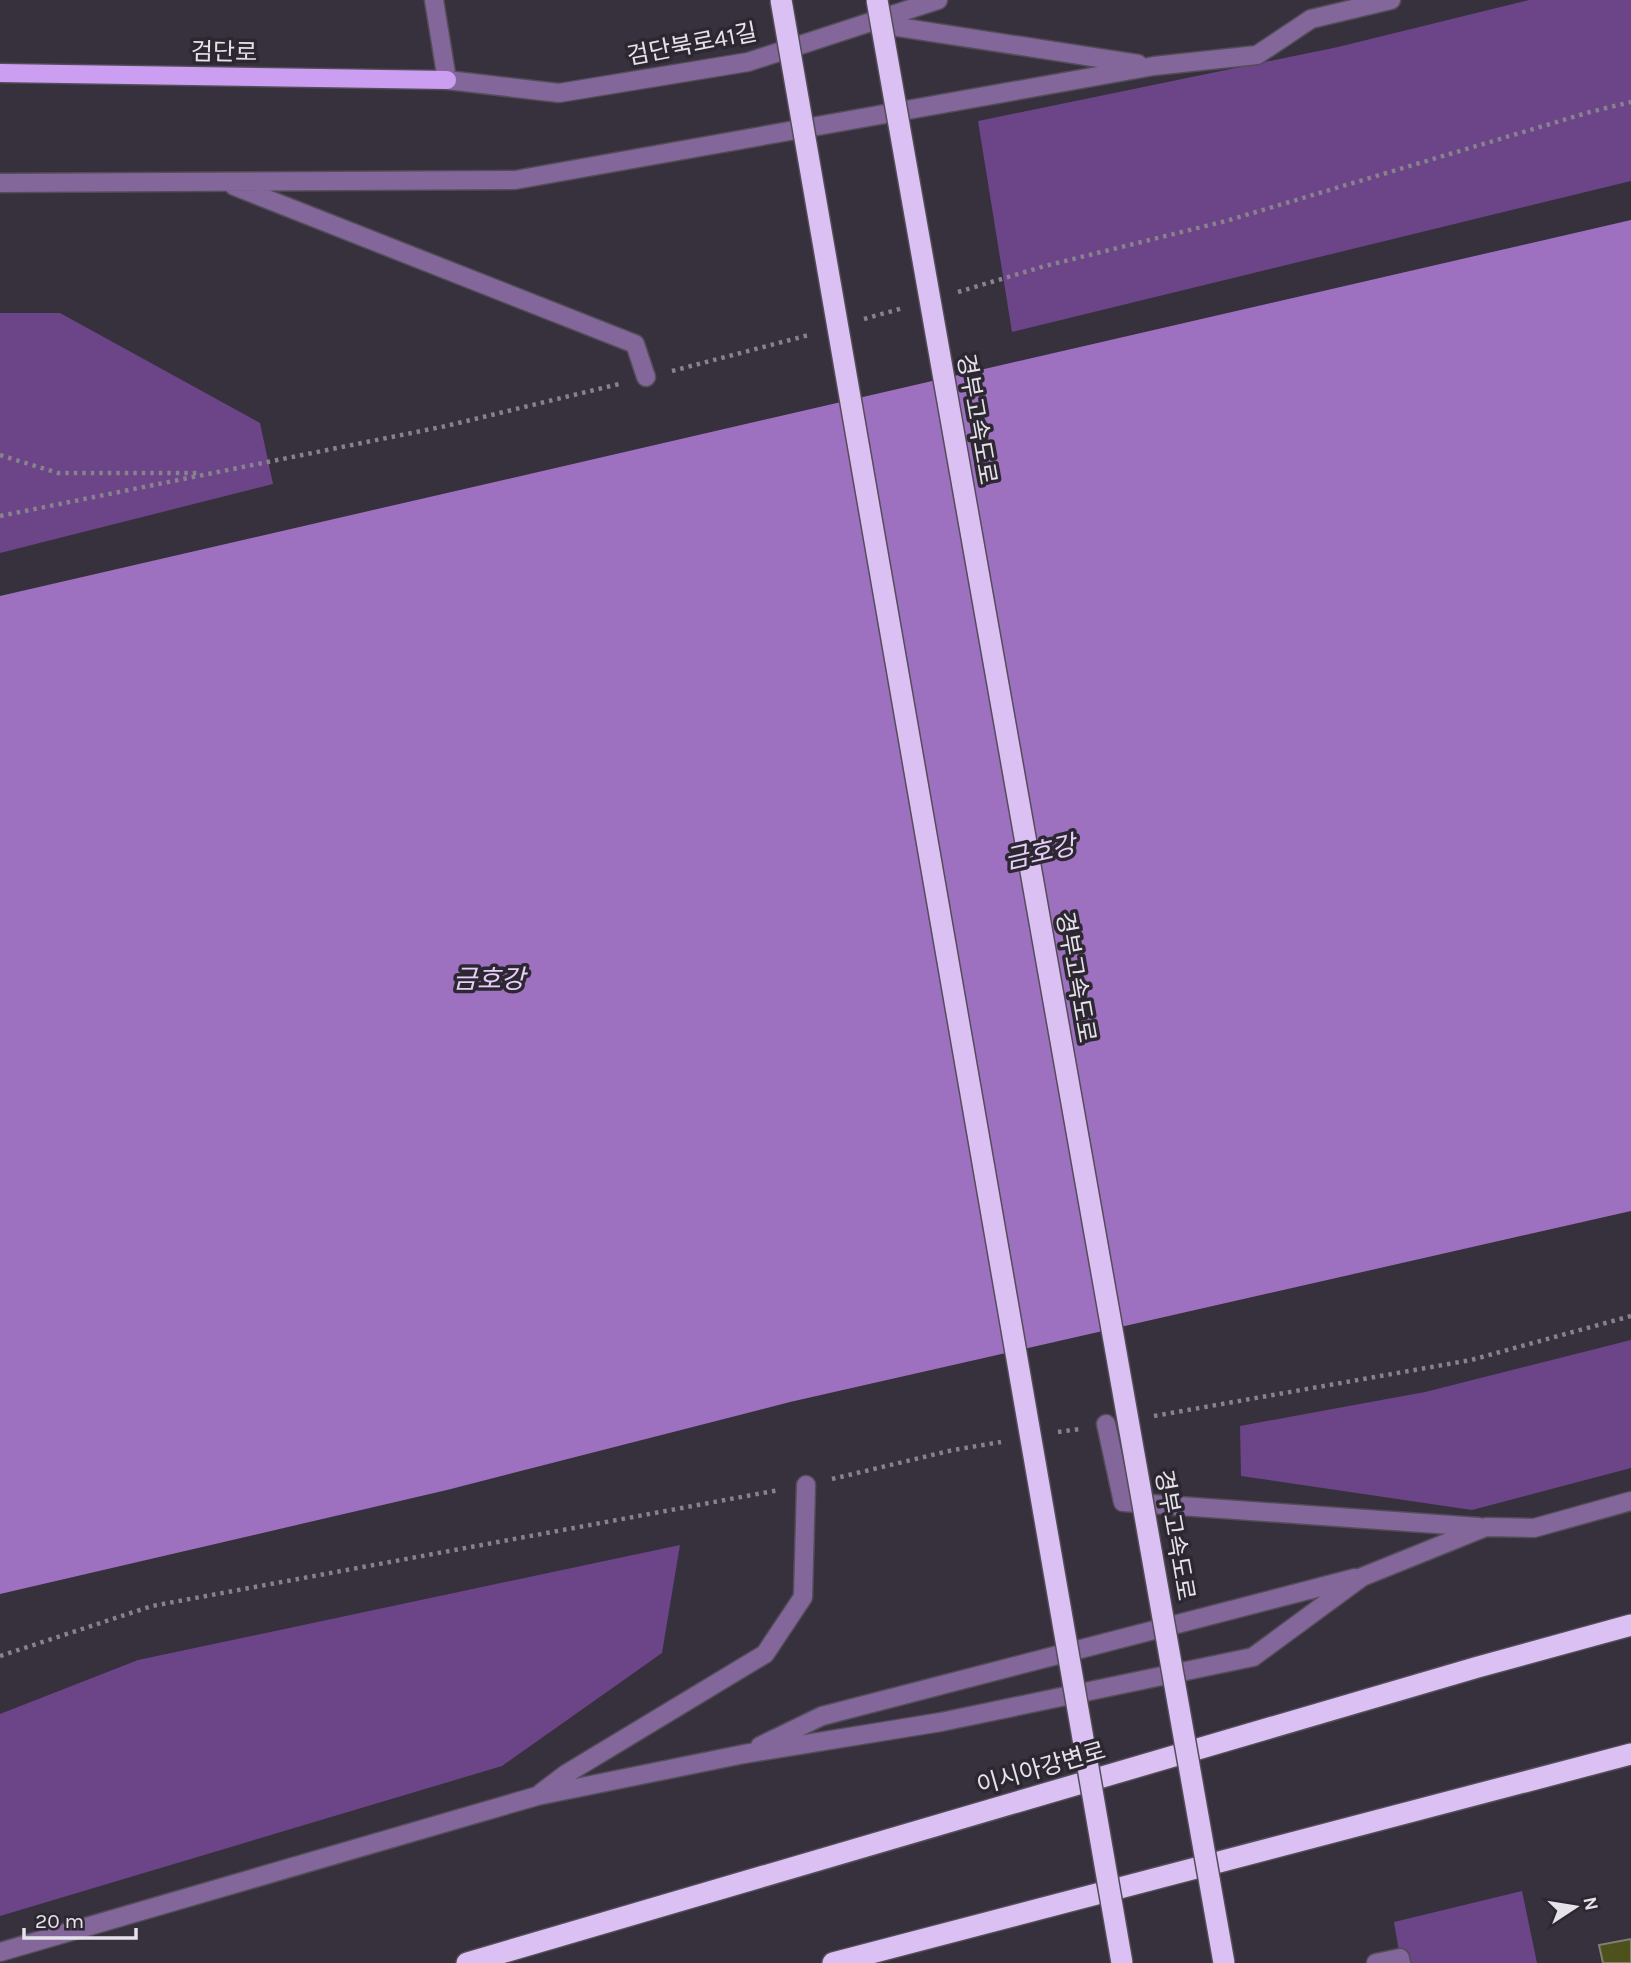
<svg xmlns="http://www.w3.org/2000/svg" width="1631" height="1963" font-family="Karla,'Noto Sans KR',sans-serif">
<rect width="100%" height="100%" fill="#37313d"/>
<path fill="#6b4587" d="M1529,0H1631V181L1012,332L978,121L1338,47Z
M0,313H60L260,423L273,484L0,553Z
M1631,1340V1468L1472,1510L1241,1476L1240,1426L1425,1392Z
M680,1545L662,1653L502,1766L0,1916V1714L138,1660Z
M1522,1891L1537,1963H1401L1394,1922Z"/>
<path fill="#9d71c0" d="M1631,220V1211L790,1402L447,1490L0,1594V596Z"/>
<path fill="#4f511c" stroke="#7f8072" stroke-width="2" d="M1631,1939V1963H1603L1599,1945Z"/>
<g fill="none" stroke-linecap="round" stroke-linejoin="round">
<g stroke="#534d59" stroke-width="21">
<path id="minor" d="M434,0L447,80L559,93L748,62L938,0
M872,23L1138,64
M0,183L515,180L1154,66L1257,55L1311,19L1391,0
M234,186L635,344L646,377
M1106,1424L1123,1502L1479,1527
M760,1746L822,1716L1355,1578
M541,1793L566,1774L765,1654L803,1597L806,1485
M0,1952L537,1796L744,1754L941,1722L1253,1657L1362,1577L1486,1527L1534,1528L1631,1501
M1376,1963L1400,1958L1401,1963"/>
</g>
<g stroke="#534d59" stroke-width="21">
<path id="major" d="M0,73L447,80"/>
</g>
<g stroke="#534d59" stroke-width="24">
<path id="highway" d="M467,1963L1478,1667L1631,1625
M833,1963L1631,1754"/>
</g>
<path stroke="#87828d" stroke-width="4.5" stroke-dasharray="3.5 5" stroke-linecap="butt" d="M958,292L1045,266L1226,221L1590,112L1631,102
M864,319L903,308
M672,371L809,335
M0,455L58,473H200
M0,516L446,426L619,384
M1154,1416L1471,1360L1631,1316
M1058,1432L1080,1429
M832,1479L953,1450L1001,1442
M0,1656L152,1606L779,1490"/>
<use href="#minor" stroke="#83679a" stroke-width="18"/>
<use href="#major" stroke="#cc9ef1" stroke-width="18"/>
<use href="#highway" stroke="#dbc1f3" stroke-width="21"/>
<g stroke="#534d59" stroke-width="24" stroke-linecap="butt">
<path id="highway-bridge" d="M781,0L1122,1963
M877,0L1224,1963"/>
</g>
<use href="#highway-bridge" stroke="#dbc1f3" stroke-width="21"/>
</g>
<g text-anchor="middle" stroke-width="7" stroke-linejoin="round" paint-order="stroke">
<g font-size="24" fill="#e6e2ea" stroke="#2d2732">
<text transform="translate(692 44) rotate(-11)" y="8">검단북로41길</text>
<text transform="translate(224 52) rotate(1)" y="8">검단로</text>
<text transform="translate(977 419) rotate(80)" y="8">경부고속도로</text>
<text transform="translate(1076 977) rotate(80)" y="8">경부고속도로</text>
<text transform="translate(1175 1535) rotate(80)" y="8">경부고속도로</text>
<text transform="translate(1041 1768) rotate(-16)" y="8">이시아강변로</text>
</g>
<g font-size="26" font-style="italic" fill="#e5cff9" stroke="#2d2732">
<text transform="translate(1040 852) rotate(-13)" y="9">금호강</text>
<text x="489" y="988">금호강</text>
</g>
</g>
<g transform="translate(1575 1907) rotate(78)" stroke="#2d2732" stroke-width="5" paint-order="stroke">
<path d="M0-5L12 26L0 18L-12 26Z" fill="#e6e2ea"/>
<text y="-10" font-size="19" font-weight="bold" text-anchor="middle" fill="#e6e2ea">N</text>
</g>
<path d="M24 1928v10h112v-10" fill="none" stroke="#e6e2ea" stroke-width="3.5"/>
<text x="35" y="1928" font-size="21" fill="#e6e2ea" stroke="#2d2732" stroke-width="5" paint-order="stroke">20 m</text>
</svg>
